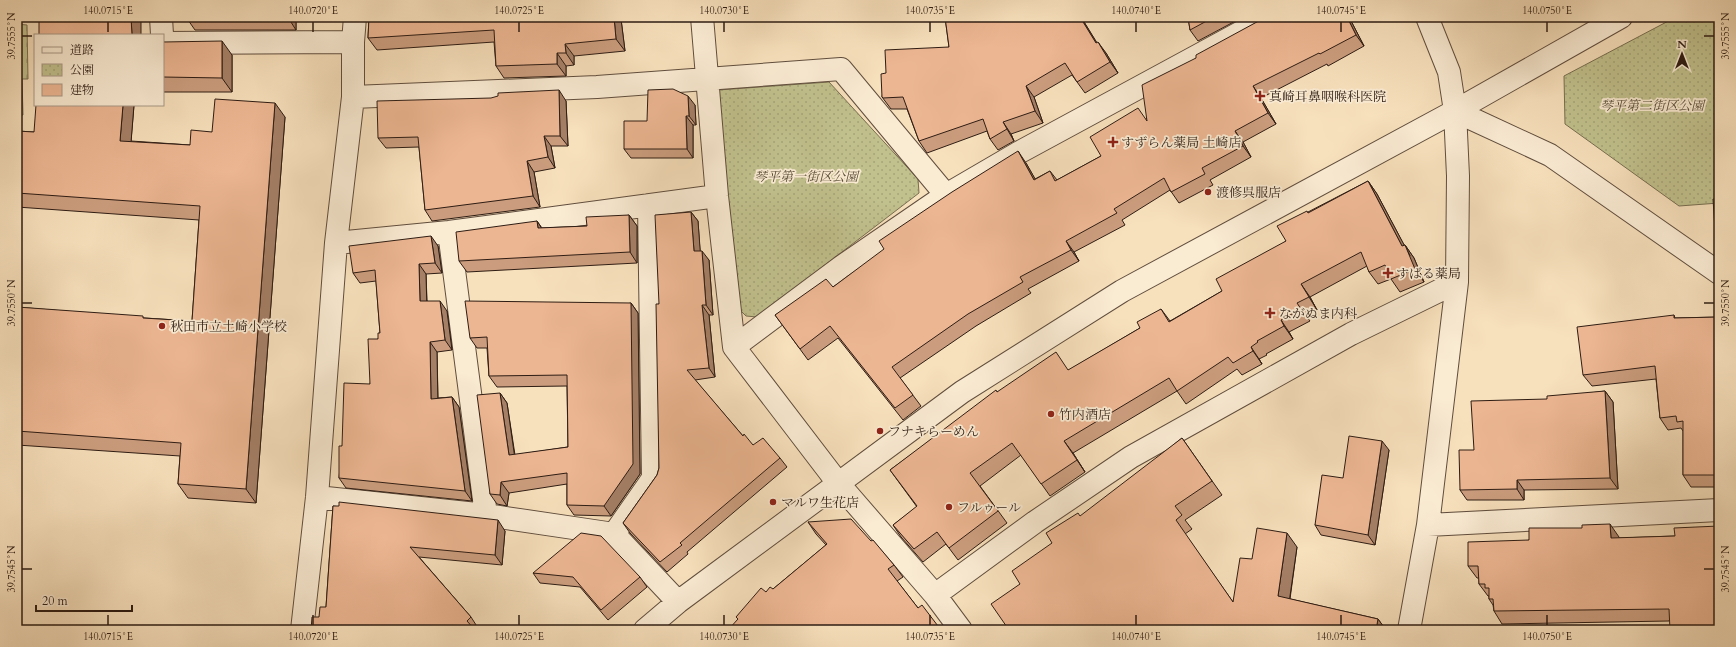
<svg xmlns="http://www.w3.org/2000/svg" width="1736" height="647" font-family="Cardo,'Noto Serif JP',serif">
<defs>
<pattern id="cemetery-stones" width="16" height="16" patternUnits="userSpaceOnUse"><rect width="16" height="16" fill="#c1c18d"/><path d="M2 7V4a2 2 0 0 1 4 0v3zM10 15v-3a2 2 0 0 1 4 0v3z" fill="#a6a579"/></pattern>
<pattern id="park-dots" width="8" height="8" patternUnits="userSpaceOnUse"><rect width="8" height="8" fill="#c1c18d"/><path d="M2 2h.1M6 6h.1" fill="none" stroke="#a6a579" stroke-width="1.8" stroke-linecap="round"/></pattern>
</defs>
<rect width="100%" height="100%" fill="#f7e0bc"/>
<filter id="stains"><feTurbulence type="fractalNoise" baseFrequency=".005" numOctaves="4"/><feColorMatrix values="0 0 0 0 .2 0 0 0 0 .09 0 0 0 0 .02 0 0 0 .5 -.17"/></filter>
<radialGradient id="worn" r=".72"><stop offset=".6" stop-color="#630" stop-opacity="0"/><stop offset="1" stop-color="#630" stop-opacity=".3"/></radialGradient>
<path fill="url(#cemetery-stones)" stroke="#786e50" d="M17,24L27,25L28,79H22L23,115H17Z"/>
<path fill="url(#park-dots)" stroke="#786e50" d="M1676,17H1719V203L1679,206L1565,124L1564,76Z
M829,82L918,179L919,193L757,317L746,316L738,308L718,90Z"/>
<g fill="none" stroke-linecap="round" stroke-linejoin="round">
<g stroke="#604d3d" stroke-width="24">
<path id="minor" d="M161,17L162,35
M702,17L717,196L734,347L838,483L935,595L961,630
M163,43L353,42
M353,97L597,87L841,69L946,195
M1455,111L1550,155L1719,273
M449,232L486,515
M336,243L449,232L717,196
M734,347L841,267L946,195L1018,153L1269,17
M317,497L486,515L614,534L678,602
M1428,525L1719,510
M614,534L653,478L649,205
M935,595L1035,522L1131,457L1351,334L1457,282
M302,630L317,497L336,243L353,97V42L355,17
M645,630L678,602L962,392L1122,291L1455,111L1621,17
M1409,630L1428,525L1457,282L1458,176L1455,111L1449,72L1427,17"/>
</g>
<use href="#minor" stroke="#faebd3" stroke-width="22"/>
</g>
<path fill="#cb9d7e" stroke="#2e1c13" d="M188,17H296V30H195L188,20Z
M369,17H652L621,19L625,51L574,56V65L566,66V76L504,78L496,66L494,42L377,50L368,38Z
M945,17H1081L1096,42L1106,53L1118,73L1085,93L1072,75L1034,97L1043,123L1011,134L1014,141L998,150L990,139L987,131L927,153L919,141L907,109H891L882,97L886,73L949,47Z
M1188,17H1243L1198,41L1190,30Z
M1266,17H1354L1350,19L1364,46L1328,66L1327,64L1261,98L1276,124L1243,142L1251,157L1210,180L1213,185L1179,203L1170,190L1122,220L1125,225L1074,252L1079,261L1028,289L1031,293L976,326L900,378L921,406L903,420L838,338L808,360L775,315L833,287L1026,163L1035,179L1050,171L1057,180L1101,156L1146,119L1196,58Z
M163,42L232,55V92H163Z
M566,101L568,146H551L555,168L534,172L540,207L432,221L425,210L419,147L386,148L378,138Z
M134,105L131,141L190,145L212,132L285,117L256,503L188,498L178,484L180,456L17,445V307L145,318L192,321L199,220L17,207V131L34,132Z
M695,105L696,125H693V158H631L624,149L647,121Z
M1368,181L1377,194L1404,245H1405L1414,258L1424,282L1400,292L1391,279L1378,284L1369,272L1367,266L1310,297L1317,310L1306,316L1310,321L1289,332L1293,339L1266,354L1267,355L1259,359L1262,364L1242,375L1237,369L1186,404L1177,391L1073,453L1085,472L1050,496L1021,455L980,486L1007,523L958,560L946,544L923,562L901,537L893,525L917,507L890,470L997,392L1069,370L1140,328L1161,309L1170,321L1222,291L1286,241L1308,212Z
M1719,199V235L1715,230Z
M691,212L698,221L700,251L709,260L713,315H709L715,377L695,380L743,436L753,445L780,458L787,467L687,552L688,554L667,572L630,533L623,523L657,475L659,468V304Z
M629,215L637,226V263L467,272L459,261L537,221L542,228L587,226Z
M438,246L442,273L426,274L427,301L447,311L452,350L437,352L438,398L452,397L459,407L472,501L346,488L339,478L342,446L370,384L378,339L380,333L376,281L360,283L353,273Z
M631,303L638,313L640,474L611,516L574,515L567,505V484L509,493L507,506L497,504L490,494L500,393L507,403L515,455L568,447L567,386L497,387L489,376L487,348H477L470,338Z
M1674,315L1675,318L1719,317V487H1691L1683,475V431L1681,428L1668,430L1660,418L1656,379L1592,386L1583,375Z
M1605,391L1613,402L1618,489L1524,490V500H1467L1460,490L1474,450L1547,399Z
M1182,438L1222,495L1185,520L1192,529L1185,534L1233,602L1252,559L1297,547L1290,599L1378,619L1386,630H1009L1020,584L1052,543Z
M1389,450L1375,545L1321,535L1315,525L1343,478Z
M333,506L505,531L502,565L419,557L471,617L478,628L475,630L319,617L326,607Z
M808,522L871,541L894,565L903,577L897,581L918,608L941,630L738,619L736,617L766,592L773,589L826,545L816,534Z
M1719,526L1669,621L1502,624L1494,611L1493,605L1489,599V596H1488L1479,584V578H1477L1468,566L1529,540L1619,537V538L1675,536Z
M533,573L640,577L647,587L608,620L580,587L540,583Z"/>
<path fill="#a57f66" stroke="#2e1c13" d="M131,17H141V35H132Z
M289,17H296V30L289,19Z
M614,17H619L621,19L625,51L616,39Z
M1080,17H1081L1104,54L1096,43Z
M1347,17H1348L1350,19L1364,46L1356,35Z
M222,41L232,55V92L222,78Z
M1098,42L1106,53L1118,73L1110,62Z
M565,44L574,56V65L566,53Z
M557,53L566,66V76L557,64Z
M1026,86L1034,97L1043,123L1035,111Z
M1253,86L1261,98L1276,124L1268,113Z
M559,90L566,101L568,146L560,136Z
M688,96L695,105L696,125L689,116Z
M275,103L285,117L256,503L246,489Z
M123,105H134L130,155L120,141Z
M686,116L693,125V158L687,149Z
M1003,122L1011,134L1014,141L1007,129Z
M1235,131L1243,142L1251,157L1243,146Z
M544,136L551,146L555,168L548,157Z
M1018,151L1026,163L1042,191L1034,180Z
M527,161L534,172L540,207L533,196Z
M1368,181L1377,194L1410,256L1405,245L1414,258L1424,282L1415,269L1402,246Z
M691,212L698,221L701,261L694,251Z
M629,215L637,226V263L630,252Z
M537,221L544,232L538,228Z
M431,236L438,246L442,273L435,263Z
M1066,241L1074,252L1079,261L1071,250Z
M702,251L709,260L713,315L706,305Z
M419,264L426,274L427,311L420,301Z
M1301,284L1310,297L1317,310Z
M440,301L447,311L452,350L445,340Z
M631,303L638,313L640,474L611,516L604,506Z
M702,305L709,315L715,377L709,368Z
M1281,320L1289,332L1293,339L1284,326Z
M430,342L437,352L438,409L431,399Z
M1251,347L1259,359L1262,364L1253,351Z
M1605,391L1613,402L1618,489L1610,478Z
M500,393L507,403L516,466L509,455Z
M452,397L459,407L472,501L465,491Z
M1064,441L1073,453L1085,472L1077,460Z
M1382,441L1389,450L1375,545L1368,535Z
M1517,480L1524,490V500L1517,489Z
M501,482L509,493L507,506L500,495Z
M498,520L505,531L502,565L495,555Z
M1610,524L1619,537V551L1611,538Z
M1287,533L1297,547L1288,610L1278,596Z
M1378,619L1386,630H1376Z"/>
<path fill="#ecb692" stroke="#2e1c13" d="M39,17H131L132,35H39Z
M188,17H289V19L188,20Z
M369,17H614L616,39L565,44L566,53H557V64L496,66L494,30L368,38Z
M945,17H1080L1096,43L1098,42L1110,62L1077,82L1065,63L1026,86L1035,111L1003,122L1007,129L990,139L983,119L919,141L903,97L883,98L882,97L881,74L886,73L885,50L949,47Z
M1188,17H1214L1190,30Z
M1266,17H1347L1356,35L1320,54L1319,53L1253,86L1268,113L1235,131L1243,146L1202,168L1205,174L1171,192L1164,178L1114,209L1117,213L1066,241L1071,250L1020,277L1023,282L968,314L892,367L913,395L895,408L830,326L800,349L775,315L826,279L833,287L884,249L879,241L952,192L1018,151L1034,180L1050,171L1055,181L1101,156L1090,137L1138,108L1147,121L1142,85L1196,58V55Z
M222,41V78L163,77V42Z
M673,89L688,96L689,116H686L687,149H624V121H647L648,90Z
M559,90L560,136H544L548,157L527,161L533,196L425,210L418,137L378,138L377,101L491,98L498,96V93Z
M215,99L275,103L246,489L178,484L181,443L17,431V307L143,316V318L192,321L200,206L17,193V131L34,132L36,105H123L120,141L190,145L191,130L212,132Z
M1368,181L1402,246L1405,245L1415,269L1391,279L1385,265L1369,272L1361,252L1301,284L1309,297L1297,303L1301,309L1281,320L1284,326L1257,341L1258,342L1251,347L1253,351L1233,363L1228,357L1177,391L1169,378L1064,441L1077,460L1041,484L1012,443L970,473L998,511L949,548L937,532L914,549L893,525L917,506L890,470L996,390L997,392L1056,352L1068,370L1140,328L1137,322L1161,309L1169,322L1222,291L1216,279L1286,241L1277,226L1307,211L1308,213Z
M1713,199H1719V230H1715Z
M691,212L694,251H702L706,305H702L709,368L687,370L743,436L744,434L753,445L763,438L780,458L680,543L682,545L660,562L623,523L657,475L659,468L656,304H659L655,215Z
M629,215L630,252L459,261L456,232L537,221L538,228L587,226L586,217Z
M431,236L435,263L419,264L420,301H440L445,340L430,342L431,399L452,397L465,491L339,478V446H342L344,383L370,384L368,339H378V333H380L375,270L353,273L349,246Z
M465,301L631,303L633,464L604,506L567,505V473L501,482L500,495L490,494L477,395L500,393L509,455L568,447L567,375L489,376L487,337L470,338Z
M1674,315V318L1719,317V475H1683V421L1677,422L1676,416L1660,418L1655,366L1583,375L1577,327Z
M1605,391L1610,478L1517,480V489L1460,490L1459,450H1474L1471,401L1547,399V396Z
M1349,436L1382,441L1368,535L1315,525L1322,475L1343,478Z
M1182,438L1212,481L1175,506L1182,515L1176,520L1233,602L1240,558L1252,559L1257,528L1287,533L1278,596L1378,619L1376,630H1009L991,604L1020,584L1012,571L1052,543L1046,533L1078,513L1080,516Z
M339,502L498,520L495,555L410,547L471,617L467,621L475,630H311L312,617H319L320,607H326L333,506H339Z
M851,519L871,541L873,540L894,565L888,569L918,608L922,605L941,630H728L738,619L736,617L761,588L766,592L770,587L773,589L827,544L808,522Z
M1610,524L1611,538L1675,536L1674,528L1719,526V630H1670L1669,609L1494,611L1493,599H1489V588H1485V584H1479L1478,566H1468V542L1529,540V528H1582V525Z
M581,533L601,536L640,577L601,610L573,577L533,573Z"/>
<path fill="none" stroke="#2e1c13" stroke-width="1.5" d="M108,22V32M313,22V32M519,22V32M724,22V32M930,22V32M1136,22V32M1341,22V32M1547,22V32M22,36H32M1704,36H1714M22,303H32M1704,303H1714M22,569H32M1704,569H1714M108,615V625M313,615V625M519,615V625M724,615V625M930,615V625M1136,615V625M1341,615V625M1547,615V625"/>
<g fill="#8f2418" stroke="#faebd3" stroke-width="1.5">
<path d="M1258 90h4v4h4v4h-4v4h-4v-4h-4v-4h4z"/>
<path d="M1111 136h4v4h4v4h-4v4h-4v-4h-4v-4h4z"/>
<circle cx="1208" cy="192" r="4"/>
<path d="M1386 267h4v4h4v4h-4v4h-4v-4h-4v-4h4z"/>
<path d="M1268 307h4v4h4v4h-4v4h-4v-4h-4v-4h4z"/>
<circle cx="162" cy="326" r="4"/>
<circle cx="1051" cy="414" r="4"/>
<circle cx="880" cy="431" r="4"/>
<circle cx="773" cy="502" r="4"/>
<circle cx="949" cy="507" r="4"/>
</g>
<g text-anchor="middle" stroke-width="3.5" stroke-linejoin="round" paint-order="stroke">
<g font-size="13" fill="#2e1c13" stroke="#faebd3" text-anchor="start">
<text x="1269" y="101">真崎耳鼻咽喉科医院</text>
<text x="1121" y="147">すずらん薬局 土崎店</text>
<text x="1216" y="197">渡修呉服店</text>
<text x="1396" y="278">すばる薬局</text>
<text x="1279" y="318">ながぬま内科</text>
<text x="170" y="331">秋田市立土崎小学校</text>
<text x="1059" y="419">竹内酒店</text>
<text x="888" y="436">フナキらーめん</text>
<text x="781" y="507">マルワ生花店</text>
<text x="957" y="512">フルゥール</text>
</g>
<g font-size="13" font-style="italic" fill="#5a4e38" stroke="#faebd3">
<text x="1652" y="110">琴平第二街区公園</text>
<text x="806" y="181">琴平第一街区公園</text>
</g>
</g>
<rect width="1736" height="647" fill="none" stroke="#f7e0bc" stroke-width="44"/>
<rect x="34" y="34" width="130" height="72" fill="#faebd3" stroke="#a89886"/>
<rect x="42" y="47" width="20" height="6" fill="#faebd3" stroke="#a89886"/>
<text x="70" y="54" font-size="12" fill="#2e1c13">道路</text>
<rect x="42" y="64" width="20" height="12" fill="url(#park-dots)" stroke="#a89886"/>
<text x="70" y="74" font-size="12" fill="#2e1c13">公園</text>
<rect x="42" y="84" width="20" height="12" fill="#ecb692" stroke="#a89886"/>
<text x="70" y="94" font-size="12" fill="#2e1c13">建物</text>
<g transform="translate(1682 54)" stroke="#faebd3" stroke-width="3" paint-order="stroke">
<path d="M0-3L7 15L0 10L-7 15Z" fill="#2e1c13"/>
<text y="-6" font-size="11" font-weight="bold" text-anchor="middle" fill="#2e1c13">N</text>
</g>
<path d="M36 605v6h96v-6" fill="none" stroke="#2e1c13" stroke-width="2"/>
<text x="42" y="605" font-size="12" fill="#2e1c13" stroke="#faebd3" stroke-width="3" paint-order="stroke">20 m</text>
<rect x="22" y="22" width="1692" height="603" fill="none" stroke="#2e1c13" stroke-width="1.5"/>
<g font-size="10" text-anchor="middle" fill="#2e1c13">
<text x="108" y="14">140.0715°E</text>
<text x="313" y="14">140.0720°E</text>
<text x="519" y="14">140.0725°E</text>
<text x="724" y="14">140.0730°E</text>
<text x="930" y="14">140.0735°E</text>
<text x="1136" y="14">140.0740°E</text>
<text x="1341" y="14">140.0745°E</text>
<text x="1547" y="14">140.0750°E</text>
<text transform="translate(11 36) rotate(-90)" y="4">39.7555°N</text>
<text transform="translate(1725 36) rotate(-90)" y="4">39.7555°N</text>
<text transform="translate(11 303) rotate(-90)" y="4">39.7550°N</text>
<text transform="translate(1725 303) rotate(-90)" y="4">39.7550°N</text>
<text transform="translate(11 569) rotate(-90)" y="4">39.7545°N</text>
<text transform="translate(1725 569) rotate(-90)" y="4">39.7545°N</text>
<text x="108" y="640">140.0715°E</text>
<text x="313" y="640">140.0720°E</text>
<text x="519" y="640">140.0725°E</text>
<text x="724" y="640">140.0730°E</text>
<text x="930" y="640">140.0735°E</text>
<text x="1136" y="640">140.0740°E</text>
<text x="1341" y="640">140.0745°E</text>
<text x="1547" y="640">140.0750°E</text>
</g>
<rect width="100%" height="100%" filter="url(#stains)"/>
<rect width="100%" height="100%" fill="url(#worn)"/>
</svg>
